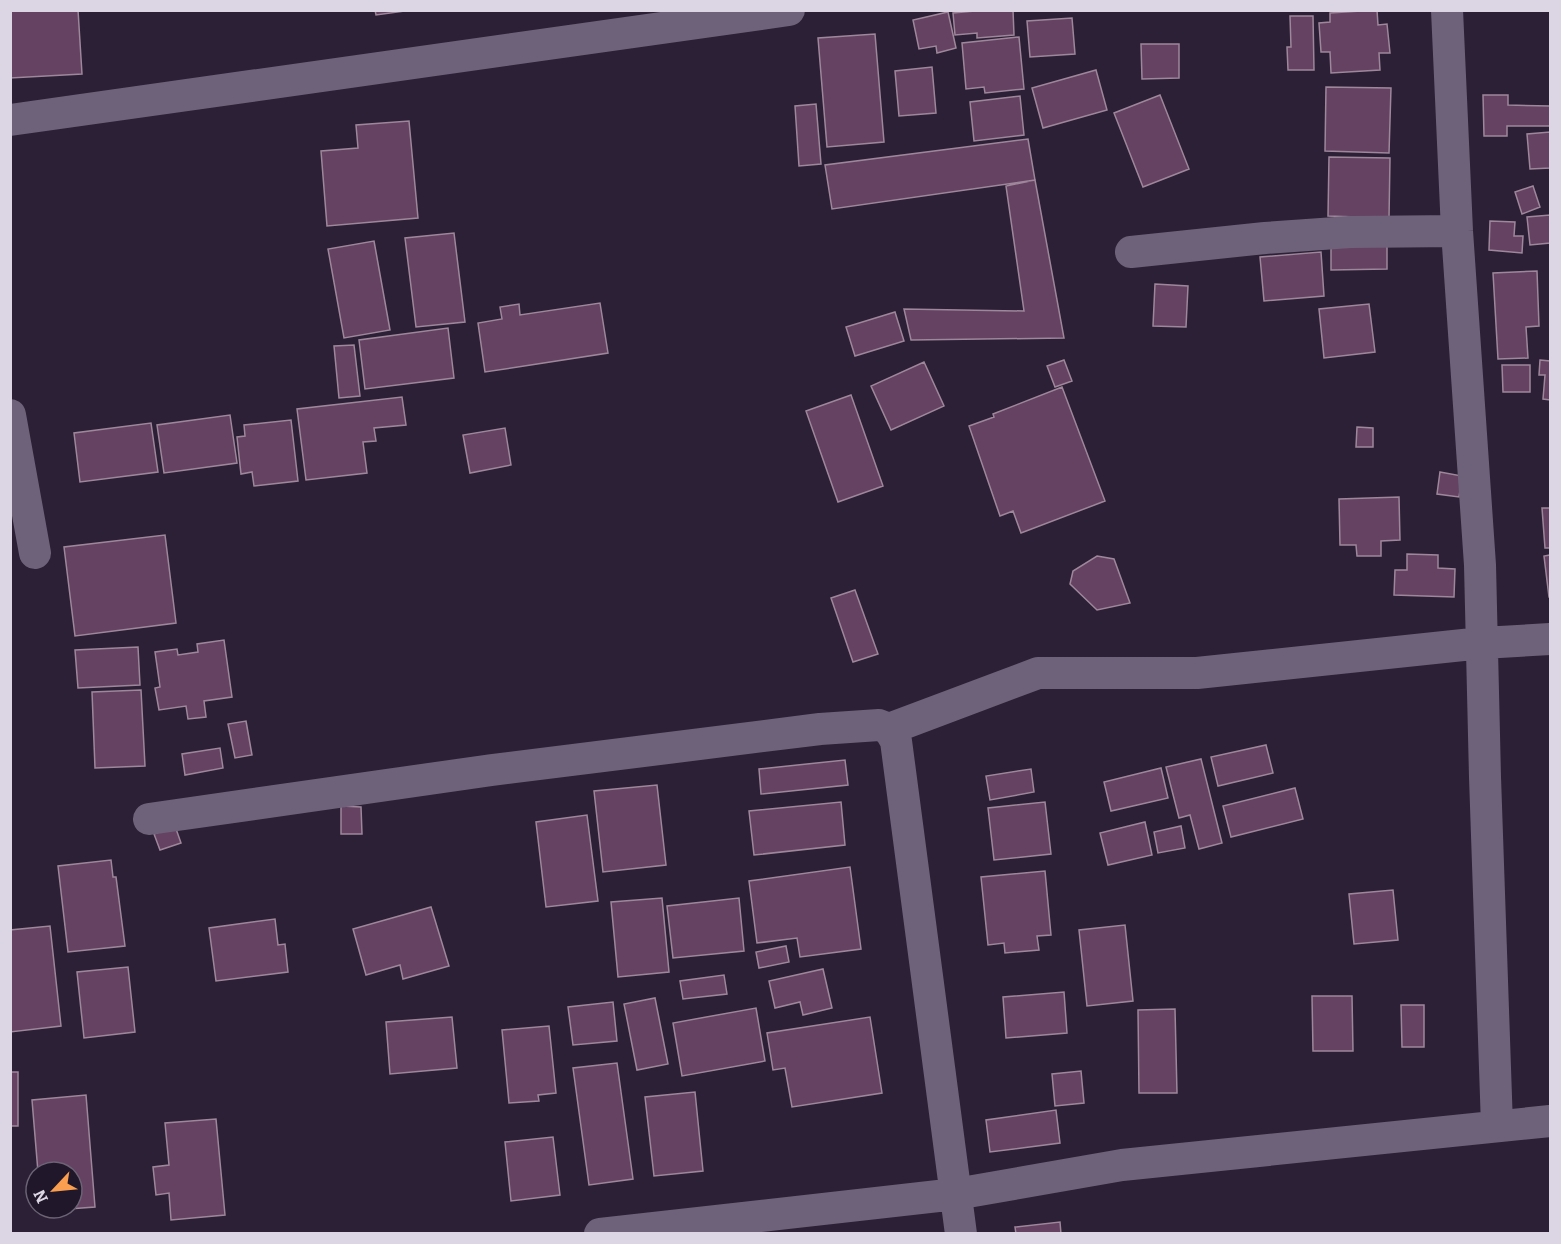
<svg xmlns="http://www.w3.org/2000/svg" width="1561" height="1244" font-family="Bitter,serif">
<rect width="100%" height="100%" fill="#2b2035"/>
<path fill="#654162" stroke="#9e879b" stroke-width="1.5" d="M10,10H78L82,74L10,78Z
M375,10H412L376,15Z
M986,10H1013L1014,35L977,38V33L955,35L953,13Z
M1377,10L1378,25L1387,24L1390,53H1379L1380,70L1331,73L1330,52H1321L1319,23L1330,22V13Z
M948,12L956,48L937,53L936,46L919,49L913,20Z
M1290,16H1313L1314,70H1288L1287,47H1291Z
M1072,18L1075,54L1030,57L1027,21Z
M875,34L884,142L827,147L818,38Z
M1019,37L1024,89L985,93L984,87L966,89L962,43Z
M1141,44H1179V78L1142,79Z
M932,67L936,113L899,116L895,71Z
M1096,70L1107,110L1043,128L1032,88Z
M1326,87L1391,88L1389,153L1325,151Z
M1160,95L1189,169L1143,187L1114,113Z
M1483,95H1508V105L1550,106V126H1507V136H1484Z
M1020,96L1024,135L974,141L970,102Z
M816,104L821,164L799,166L795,106Z
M409,121L418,218L327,226L321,151L358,148L356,125Z
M1550,132V168L1530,169L1527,134Z
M1028,139L1035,180L832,209L825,165Z
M1329,157L1390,158L1389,218L1328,216Z
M1035,180L1064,338L911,340L904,309L1024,311L1006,186Z
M1533,186L1540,207L1522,214L1515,192Z
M1550,215V243L1530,245L1527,217Z
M1490,221L1515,222L1514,236H1523L1522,253L1489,250Z
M454,233L465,322L416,327L405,238Z
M374,241L390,330L344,338L328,249Z
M1387,245V269L1331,270V246Z
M1321,252L1324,296L1264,301L1260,257Z
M1537,271L1539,326L1526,327L1528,358L1498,359L1493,273Z
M1155,284L1188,286L1186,327L1153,326Z
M600,303L608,353L485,372L478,323L502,319L500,307L519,304L520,315Z
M1369,304L1375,352L1324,358L1319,309Z
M895,312L904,341L855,356L846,327Z
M448,328L454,378L365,389L359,340Z
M354,345L360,396L339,398L334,346Z
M1064,360L1072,381L1055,387L1047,366Z
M1540,360L1550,361V400L1543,399L1545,375H1539Z
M924,362L944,406L891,430L871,386Z
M1502,365H1530V392H1503Z
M1062,387L1105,501L1021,533L1013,511L1000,516L969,426L994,417L993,414Z
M851,395L883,486L838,502L806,411Z
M402,397L406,425L374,428L376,441L363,442L367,473L306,480L297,409Z
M230,415L237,463L164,473L157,425Z
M291,420L298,481L254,486L252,472L241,474L237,437L245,436L244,425Z
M151,423L158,472L80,482L74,433Z
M1357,427L1373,428V447H1356Z
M505,428L511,465L470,473L463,435Z
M1440,472L1462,476L1459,497L1437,494Z
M1399,497L1400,540L1381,541V556H1357L1356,545H1340L1339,499Z
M1542,508H1550V548H1545Z
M165,535L176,623L75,636L64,547Z
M1407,554L1438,555V568L1455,569L1454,597L1394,595L1395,570H1407Z
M1550,555V597H1549L1544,556Z
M1097,556L1114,559L1130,603L1097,610L1070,584L1073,571Z
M855,590L878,654L853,662L831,598Z
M224,640L232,697L204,701L206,717L188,719L186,706L159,710L155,688L160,687L155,652L177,649L178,655L198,652L197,644Z
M138,647L140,685L78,688L75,650Z
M141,690L145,766L95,768L92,692Z
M246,721L252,755L235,758L228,724Z
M1266,745L1273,773L1218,786L1211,757Z
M220,748L223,768L185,775L182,754Z
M1201,759L1222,843L1199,849L1190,815L1179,818L1166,767Z
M845,760L848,785L761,794L759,769Z
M1161,768L1168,798L1111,811L1104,782Z
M1031,769L1034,792L990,800L986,776Z
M657,785L666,865L603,872L594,791Z
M1295,788L1303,819L1231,837L1223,806Z
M841,802L845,845L754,855L749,811Z
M1045,802L1051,854L994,860L988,808Z
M341,806L361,807L362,834H341Z
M587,815L598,901L546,907L536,822Z
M1145,822L1152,855L1108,865L1100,833Z
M175,826L181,843L160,850L154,834Z
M1181,826L1185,848L1158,853L1154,832Z
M111,860L113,877H116L125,946L68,952L58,866Z
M850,867L861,949L800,957L797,938L757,943L749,881Z
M1045,871L1051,935L1037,936L1039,950L1005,953L1004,943L988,945L981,877Z
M1393,890L1398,940L1354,944L1349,894Z
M662,898L669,972L618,977L611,902Z
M739,898L744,951L673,958L667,906Z
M431,907L449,966L403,979L400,965L366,975L353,929Z
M275,919L278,945L285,944L288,972L216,981L209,928Z
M1125,925L1133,1001L1087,1006L1079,930Z
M50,926L61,1026L10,1032V930Z
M786,946L789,962L759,968L756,952Z
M128,967L135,1032L84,1038L77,972Z
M823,969L832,1008L803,1015L800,1002L775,1008L769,981Z
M724,975L727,994L683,999L680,981Z
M1064,992L1067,1033L1006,1038L1003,997Z
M1312,996H1352L1353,1051H1313Z
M655,998L668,1064L637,1070L624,1004Z
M613,1002L617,1041L573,1045L568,1007Z
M1401,1005H1424V1047H1402Z
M756,1008L765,1061L682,1076L673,1023Z
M1175,1009L1177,1093H1139L1138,1010Z
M452,1017L457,1068L390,1074L386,1022Z
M870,1017L882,1093L792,1107L785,1068L773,1070L767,1033Z
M549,1026L556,1093L538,1095L539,1101L509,1103L502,1030Z
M617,1063L633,1179L589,1185L573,1068Z
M1081,1071L1084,1103L1055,1106L1052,1074Z
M10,1072H18V1126H10Z
M695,1092L703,1171L654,1176L645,1097Z
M86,1095L95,1207L41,1211L40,1208H72V1172H38L32,1100Z
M1056,1110L1060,1143L990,1152L986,1120Z
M216,1119L225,1215L171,1220L169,1193L156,1195L153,1167L169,1165L165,1123Z
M553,1137L560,1195L511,1201L505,1142Z
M1060,1222L1061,1234H1016L1015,1227Z"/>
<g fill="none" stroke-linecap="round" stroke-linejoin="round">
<path stroke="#6e627a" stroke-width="32" d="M1447,10L1457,231L1480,565L1485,777L1497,1126
M10,120L789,10
M1131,252L1265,238L1350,232L1457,231
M10,415L35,553
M889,729L1038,673H1197L1482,643L1550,639
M149,819L492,770L820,729L879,725L889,729L896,741L961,1234
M600,1234L956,1194L1122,1165L1550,1121"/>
</g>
<rect width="1561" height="1244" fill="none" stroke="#dcd5e3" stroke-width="24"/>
<g transform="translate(54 1190) rotate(244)"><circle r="28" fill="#21172b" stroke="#6c6375" stroke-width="1.5"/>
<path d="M0-4.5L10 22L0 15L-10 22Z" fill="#fa9f4f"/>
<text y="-9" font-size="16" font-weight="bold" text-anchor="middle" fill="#dcd5e3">N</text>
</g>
</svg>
